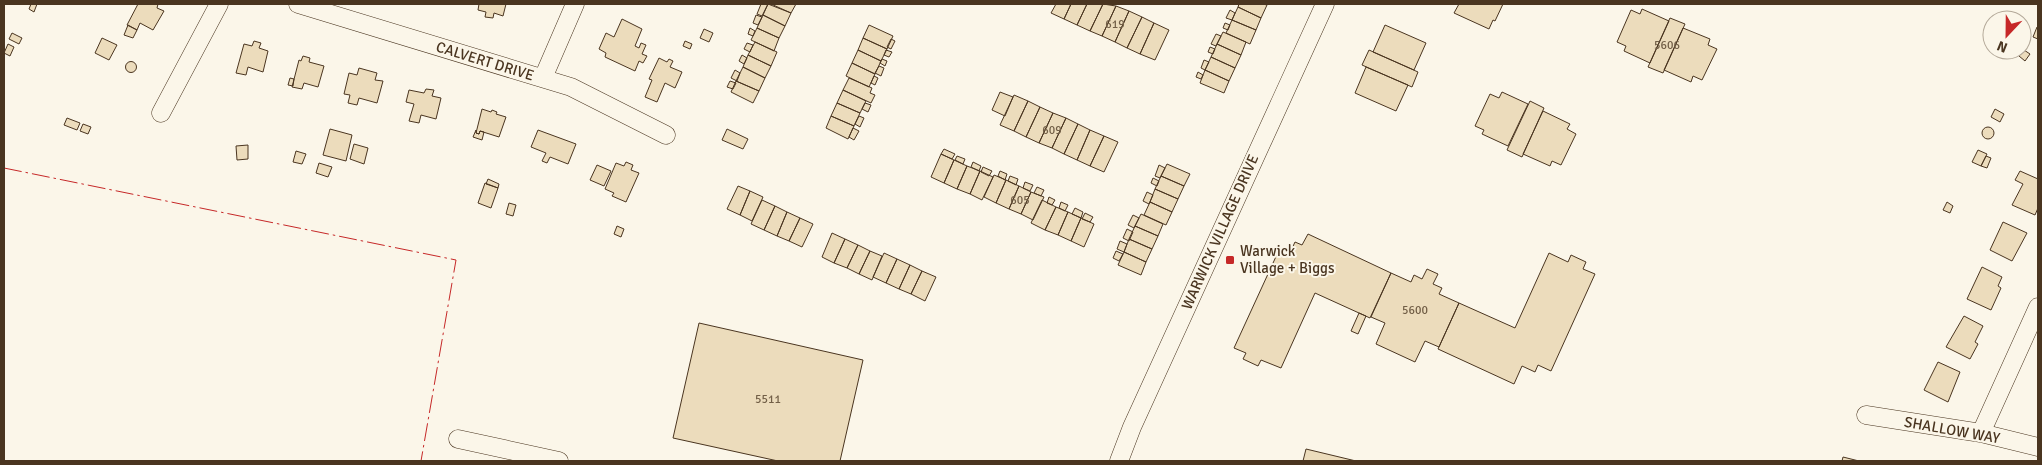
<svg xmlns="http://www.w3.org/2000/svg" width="2042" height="465" font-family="Signika,sans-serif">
<rect width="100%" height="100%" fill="#fbf6e9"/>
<path fill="#ecdcbc" stroke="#4a3520" d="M31,4H37L34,12L29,9Z
M138,4H158L157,8L164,11L153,30L140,23L137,30L127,25Z
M479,4H506L503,16L494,13L493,18L485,17L486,12L478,10Z
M761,4H768L762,16L757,14Z
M768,4L791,13L785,26L763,15Z
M771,4H796L791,13Z
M1056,4H1071L1064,19L1051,13Z
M1071,4H1087L1077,25L1064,19Z
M1087,4H1103L1090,31L1077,25Z
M1103,4L1116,6L1102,36L1090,31Z
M1239,4H1263L1267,5L1261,18L1238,7Z
M1459,4H1503L1495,21L1493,20L1489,29L1454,13Z
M1116,6L1129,11L1115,42L1102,36Z
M1238,7L1261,18L1256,30L1232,20Z
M1642,9L1669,21L1650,63L1624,51L1626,46L1617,42L1631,10L1640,14Z
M1230,10L1235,13L1232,20L1226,18Z
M1129,11L1142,17L1127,48L1115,42Z
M756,15L762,17L758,25L753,23Z
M763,15L785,26L779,38L757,28Z
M1142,17L1154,23L1140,54L1127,48Z
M1670,18L1685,24L1663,73L1648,67Z
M622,19L642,29L635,46L639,48L641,43L646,45L642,54L647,56L643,63L639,61L635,71L605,57L606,53L599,49L606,33L614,37Z
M1232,20L1256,30L1250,44L1226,33Z
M1154,23L1169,30L1155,60L1140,54Z
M1225,23L1230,25L1228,30L1223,28Z
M128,25L137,30L133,38L124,35Z
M869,25L893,36L887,49L863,38Z
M1385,25L1426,43L1414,70L1373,52Z
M2037,27H2038V39L2033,37Z
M750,28L755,31L753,36L748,34Z
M757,28L779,38L774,51L751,40Z
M1683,28L1710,39L1708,45L1717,49L1702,80L1693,76L1691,82L1664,70Z
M704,29L713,33L709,42L700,38Z
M1223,32L1246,42L1241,55L1217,44Z
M12,33L22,38L19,44L9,39Z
M1216,34L1221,36L1216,46L1211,44Z
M102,38L117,45L109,60L95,53Z
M863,38L887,49L881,61L858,50Z
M891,39L895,41L891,49L887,47Z
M254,41L261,43L259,48L268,51L263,72L248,67L246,75L236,73L244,44L252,46Z
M685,41L692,44L690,49L683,46Z
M755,42L777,52L771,66L748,55Z
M747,43L753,45L750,52L744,49Z
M8,44L14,47L10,56L4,53Z
M1217,44L1241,55L1235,68L1211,57Z
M1210,47L1215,49L1213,54L1208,52Z
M858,50L881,61L875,74L852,63Z
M886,50L892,52L889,57L884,55Z
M1369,50L1418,72L1412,87L1362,65Z
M2024,50L2030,54L2025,61L2019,56Z
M742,55L747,58L744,64L739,61Z
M748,55L771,66L765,78L743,67Z
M303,56L310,58L309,62L324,66L318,87L304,83L302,89L292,87L299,60L301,61Z
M1211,57L1235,68L1229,81L1205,70Z
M659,58L667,62L669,59L673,61L670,67L682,72L675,88L665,83L657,102L645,97L652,80L649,79Z
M882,59L887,61L885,66L880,63Z
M1204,60L1209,62L1205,70L1201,68Z
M125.5 67a5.5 5.5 0 1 1 11 0a5.5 5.5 0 1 1-11 0Z
M852,63L875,74L869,87L846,76Z
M879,66L884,68L881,76L875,73Z
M743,67L765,78L759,91L736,81Z
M1366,67L1408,85L1396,111L1355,93Z
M359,68L377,73L375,80L383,81L377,103L359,98L357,105L348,103L350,95L344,94L349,73L357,75Z
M735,70L740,73L737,81L731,78Z
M1205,70L1229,81L1224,93L1200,83Z
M1198,72L1203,75L1201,79L1196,77Z
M874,76L878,78L875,85L871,83Z
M290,78L294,79L293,86L288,85Z
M849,78L872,88L870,93L875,95L871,103L843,90Z
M730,81L736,83L733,89L727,87Z
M736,81L759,91L753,103L731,92Z
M426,89L434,90L432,96L441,98L436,119L421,115L419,123L409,121L414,104L406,102L409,90L424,93Z
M843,90L866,101L860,113L837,103Z
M1000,92L1013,97L1005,116L992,110Z
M1502,92L1528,104L1508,146L1482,134L1484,130L1475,126L1490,94L1499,98Z
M1014,95L1028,101L1014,131L1000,125Z
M1028,101L1040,107L1026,137L1014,131Z
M1530,101L1544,108L1522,157L1507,150Z
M837,103L860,113L854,126L831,116Z
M865,103L871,105L868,112L862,109Z
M1040,107L1053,113L1039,143L1026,137Z
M482,109L491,112L492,110L497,112L496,114L506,117L499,137L480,131L479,134L476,133Z
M1995,109L2004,114L2000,122L1991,117Z
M1543,111L1570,124L1567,129L1576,134L1561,165L1552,161L1550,166L1523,154Z
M1053,113L1066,118L1052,148L1039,143Z
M831,116L854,126L848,139L826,128Z
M859,116L864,118L860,127L855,124Z
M67,118L80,123L77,130L64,125Z
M1066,118L1078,124L1064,154L1052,148Z
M83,124L91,127L88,134L80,131Z
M1078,124L1090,130L1077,160L1064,154Z
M1982 133a6 6 0 1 1 12 0a6 6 0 1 1-12 0Z
M853,128L859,131L854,140L849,137Z
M330,129L352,135L346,161L323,155Z
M727,129L748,139L743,149L722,140Z
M476,130V133L479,134L480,131L484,132L482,140L473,137Z
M538,130L576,144L568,164L550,157L547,163L542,161L546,153L531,147Z
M1090,130L1104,136L1090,166L1077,160Z
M1104,136L1118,142L1104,172L1090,166Z
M354,144L368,148L364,164L350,159Z
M248,145V159L237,160L236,146Z
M944,149L955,154L952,159L941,154Z
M1978,150L1987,154L1981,166L1972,162Z
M296,151L306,154L302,164L293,162Z
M941,154L954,160L944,183L931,177Z
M957,156L965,159L963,164L955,160Z
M1986,156L1991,158L1987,168L1981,166Z
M954,160L967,166L957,189L944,183Z
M626,162L633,165L631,170L639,173L626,202L612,196L614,193L605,189L616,163L624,166Z
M973,162L981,166L979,171L971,167Z
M319,163L332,167L328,177L316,173Z
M1167,164L1190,174L1184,186L1161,176Z
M597,165L611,171L604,186L590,180Z
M1159,165L1165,168L1160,178L1155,176Z
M967,166L980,171L970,194L957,189Z
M983,167L992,171L989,176L981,172Z
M980,171L993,177L982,200L970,194Z
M1000,171L1007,174L1005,180L998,176Z
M2020,171L2038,179V208L2035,215L2012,205L2023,184L2015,180Z
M994,175L1006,180L996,203L984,197Z
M1010,176L1018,179L1016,185L1008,181Z
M1161,176L1184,186L1178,199L1155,189Z
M1153,178L1159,181L1157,186L1151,183Z
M488,179L499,184L498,188L486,184Z
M1006,180L1019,186L1009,209L996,203Z
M1025,182L1033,185L1030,191L1023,188Z
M485,183L498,188L491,208L478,203Z
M738,186L750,191L740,215L727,209Z
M1019,186L1031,192L1021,214L1009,209Z
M1037,187L1044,190L1041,196L1034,193Z
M1155,189L1178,199L1172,212L1150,202Z
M750,191L763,197L752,221L740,215Z
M1031,192L1044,197L1033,220L1021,214Z
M1147,192L1153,195L1149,204L1143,201Z
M1049,197L1055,200L1052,205L1047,203Z
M762,200L775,206L764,230L751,224Z
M1042,200L1056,207L1045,230L1031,223Z
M1061,202L1068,205L1065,211L1059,208Z
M1150,202L1172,212L1166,225L1144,215Z
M1947,202L1953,206L1950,213L1943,210Z
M509,203L516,205L513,216L506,214Z
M775,206L787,212L777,236L764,230Z
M1056,207L1068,212L1058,235L1045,230Z
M1075,208L1083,212L1081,218L1072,214Z
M787,212L800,218L789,241L777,236Z
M1068,212L1081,218L1071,241L1058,235Z
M1085,213L1093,217L1090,222L1082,219Z
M1141,214L1163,224L1158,236L1135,226Z
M1133,215L1139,218L1134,228L1128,225Z
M800,218L813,224L802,247L789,241Z
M1081,218L1094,224L1084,247L1071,241Z
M2003,222L2027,233L2012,261L1990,250Z
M617,226L624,229L621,237L614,234Z
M1135,226L1158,236L1152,249L1129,239Z
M1127,229L1133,232L1129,241L1123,238Z
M832,233L845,239L834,263L822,257Z
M1308,234L1391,273L1370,318L1315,293L1281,368L1261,360L1258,366L1243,359L1246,353L1234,348L1279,250L1289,255L1295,242L1302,245Z
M845,239L858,245L847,268L834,263Z
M1129,239L1152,249L1146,262L1124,252Z
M1120,241L1127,244L1124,252L1117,249Z
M858,245L870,251L859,274L847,268Z
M870,251L882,256L872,280L859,274Z
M1116,251L1123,254L1119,261L1113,258Z
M1124,252L1146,262L1141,275L1118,265Z
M884,253L897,259L886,283L873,277Z
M1549,253L1568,262L1571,255L1586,262L1583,269L1595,274L1551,371L1538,365L1535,372L1522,366L1514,384L1438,349L1459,303L1515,328Z
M897,259L910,265L899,289L886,283Z
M910,265L922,271L911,294L899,289Z
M1982,267L2002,277L1998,286L2001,288L1991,310L1967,299Z
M1427,269L1438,274L1433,284L1442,288L1439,294L1459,303L1439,347L1425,341L1415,362L1376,344L1385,323L1371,317L1391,273L1411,282L1414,275L1422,279Z
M922,271L936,277L925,301L911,294Z
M1359,313L1366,316L1358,334L1351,331Z
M1964,316L1983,326L1975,342L1978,344L1970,359L1946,347Z
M699,323L863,360L840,461H778L673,438Z
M1938,362L1960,372L1948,402L1924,390Z
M1306,449L1356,461H1303Z
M1843,457L1859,461H1842Z"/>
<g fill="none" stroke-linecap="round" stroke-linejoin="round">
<g stroke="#4a3520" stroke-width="19">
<path id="minor" d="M298,4L571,87L666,135
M543,78L575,4
M161,113L219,4
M1866,415L1981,433L2038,447
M1981,433L2038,307
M458,439L559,461
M1119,461L1132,427L1325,4"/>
</g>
<use href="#minor" stroke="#fbf6e9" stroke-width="18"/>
<path stroke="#c62828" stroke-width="1" stroke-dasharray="18 4 2.5 4" stroke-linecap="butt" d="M4,168L456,260L421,461"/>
</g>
<rect fill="#c62828" stroke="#fbf6e9" stroke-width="2" x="1225" y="255" width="10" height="10" rx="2.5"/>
<g text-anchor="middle" stroke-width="4" stroke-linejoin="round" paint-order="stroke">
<g font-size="12" fill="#725f47">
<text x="1115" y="28">619</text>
<text x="1667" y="49">5606</text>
<text x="1052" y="134">609</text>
<text x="1020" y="204">605</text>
<text x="1415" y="314">5600</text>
<text x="768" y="403">5511</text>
</g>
<g font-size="15" fill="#4a3520" stroke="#fbf6e9">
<text transform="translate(485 61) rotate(17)" y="5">CALVERT DRIVE</text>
<text transform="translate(1220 232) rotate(-66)" y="5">WARWICK VILLAGE DRIVE</text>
<text transform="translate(1952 430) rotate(10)" y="5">SHALLOW WAY</text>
</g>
<g font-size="15" fill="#4a3520" stroke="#fbf6e9" text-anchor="start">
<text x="1240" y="256">Warwick<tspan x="1240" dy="17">Village + Biggs</tspan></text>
</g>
</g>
<rect width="2042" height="465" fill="none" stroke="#4a3520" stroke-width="10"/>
<g transform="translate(2007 35) rotate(202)"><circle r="24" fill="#fbf6e9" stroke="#b4a999"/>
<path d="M0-4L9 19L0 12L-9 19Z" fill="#c62828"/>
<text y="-8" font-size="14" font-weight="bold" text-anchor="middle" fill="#4a3520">N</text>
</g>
</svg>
